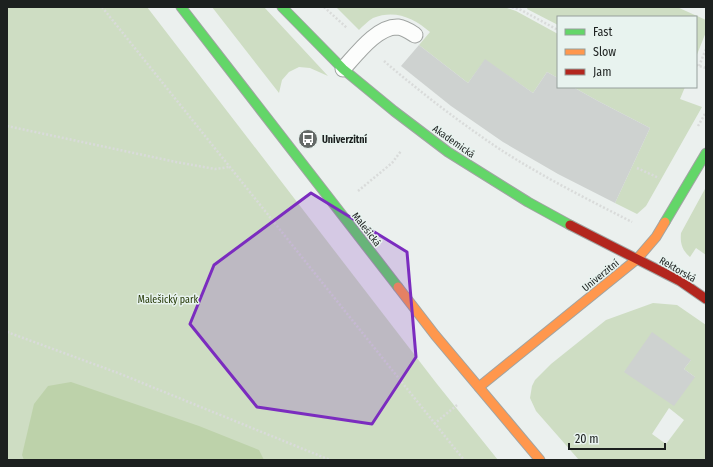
<svg xmlns="http://www.w3.org/2000/svg" width="713" height="467" viewBox="0 0 713 467" font-family="'Fira Sans Condensed',sans-serif">
	<style>
		.green { fill: #ceddc3; fill-rule: evenodd }
		.forest { fill: #bdd2aa }
		.building { fill: #ced2d0 }
		.lines { fill: none; stroke-linecap: round; stroke-linejoin: round }
		.lane-casing { stroke: #a0a4a2; stroke-width: 17 }
		.fast-casing { stroke: #a0a4a2; stroke-width: 11 }
		.slow-casing { stroke: #a0a4a2; stroke-width: 11 }
		.jam-casing { stroke: #a0a4a2; stroke-width: 11 }
		.path { stroke: #d9dbda; stroke-width: 2.5; stroke-dasharray: 2 2; stroke-linecap: butt }
		.lane { stroke: #fcfdfc; stroke-width: 15 }
		.fast { stroke: #63d668; stroke-width: 9 }
		.slow { stroke: #ff974d; stroke-width: 9 }
		.jam { stroke: #b3261e; stroke-width: 9 }
		.marked { fill: #7b2cbf; fill-opacity: 0.2; stroke: #7b2cbf; stroke-width: 3; stroke-linejoin: round }
		.labels { text-anchor: middle; stroke-width: 3; stroke-linejoin: round; paint-order: stroke }
		.poi-label { font-size: 10px; font-weight: bold; fill: #1c201f; stroke: #e8f3ef; text-anchor: start }
		.street-label { font-size: 10px; fill: #1c201f; stroke: #e8f3ef }
		.park-label { font-size: 10px; fill: #233703; stroke: #e8f3ef }
	</style>
	<rect width="100%" height="100%" fill="#ebf0ee"/>
	<g class="green">
		<path d="M7,7H147L437,384L498,460H7Z"/>
		<path d="M212,7H264L328,76L310,68L299,67L289,72L282,80L279,93Z"/>
		<path d="M336,7H504L516,11L558,34V78L547,72L533,93L485,60L468,83L419,45L430,32C414,18 395,9 373,18C368,21 363,26 359,30Z"/>
		<path d="M528,7H677L706,20V32L696,57V17H558V25L527,9Z"/>
		<path d="M573,87H685L680,99L702,107L646,206L637,214L615,203L650,128L598,101Z"/>
		<path d="M706,187V255L696,248L690,257C682,250 680,243 681,233Z"/>
		<path d="M653,303L677,305L706,325V460H579L536,411L530,398L532,386L535,380L551,364L606,320ZM691,360L684,369L695,377L624,371ZM669,408L684,420L666,444L652,434Z"/>
	</g>
	<path class="forest" d="M71,382L199,426L259,450L264,460H24L22,455L34,404L48,386Z"/>
	<g class="building">
		<path d="M419,45L468,83L485,59L533,93L547,72L558,78V87H573L598,101L650,128L615,203L558,174L503,142L451,106L401,66Z"/>
		<path d="M652,332L691,360L684,369L695,377L674,406L624,372Z"/>
	</g>
	<g class="lines">
		<g class="lane-casing">
			<path id="lane" d="M343,69C356,55 377,26 398,27C405,28 409,31 415,35"/>
		</g>
		<g class="fast-casing">
			<g id="fast">
				<path d="M181,7L398,287"/>
				<path d="M282,7L343,69L394,111L448,152L528,202L570,225"/>
				<path d="M665,222L706,153"/>
			</g>
		</g>
		<g class="slow-casing">
			<g id="slow">
				<path d="M398,287L435,335L540,460"/>
				<path d="M479,387L637,259L656,237L665,222"/>
			</g>
		</g>
		<g class="jam-casing">
			<path id="jam" d="M570,225L680,281L706,299"/>
		</g>
		<g class="path">
			<path d="M102,7L464,460"/>
			<path d="M324,7L347,28"/>
			<path d="M512,7L521,10L558,30"/>
			<path d="M384,61C420,92 458,121 498,148C541,176 587,199 632,222"/>
			<path d="M696,65L706,68"/>
			<path d="M699,66L706,49"/>
			<path d="M7,126L176,162L215,169L229,167"/>
			<path d="M698,126L706,112"/>
			<path d="M637,168L659,178"/>
			<path d="M358,191L392,163L401,151"/>
			<path d="M7,332L118,373L330,460"/>
			<path d="M434,424L457,405"/>
		</g>
		<use href="#lane" class="lane"/>
		<use href="#fast" class="fast"/>
		<use href="#slow" class="slow"/>
		<use href="#jam" class="jam"/>
	</g>
	<path class="marked" d="M311,193L407,252L416,357L372,424L257,407L190,324L214,265Z"/>
	<defs>
		<g id="bus-disc" transform="scale(1)"><circle r="9.5" fill="#646967" stroke="#e8f3ef"/><path d="M-5-6H5V4H4V6H2V4H-2V6H-4V4H-5ZM-3.5-4V0h7V-4ZM-3.5 1.2v1.5H-2V1.2ZM2 1.2v1.5H3.5V1.2Z" fill="#fff"/></g>
	</defs>
	<g fill-rule="evenodd">
		<use href="#bus-disc" x="308" y="139"/>
	</g>
	<g class="labels">
		<g class="poi-label">
			<text x="322" y="143">Univerzitní</text>
		</g>
		<g class="street-label">
			<text transform="translate(454 141) rotate(35)" y="4">Akademická</text>
			<text transform="translate(367 229) rotate(52)" y="4">Malešická</text>
			<text transform="translate(678 269) rotate(30)" y="4">Rektorská</text>
			<text transform="translate(600 275) rotate(-39)" y="4">Univerzitní</text>
		</g>
		<g class="park-label">
			<text x="168" y="303">Malešický park</text>
		</g>
	</g>
	<rect width="713" height="467" fill="none" stroke="#1c201f" stroke-width="16"/>
	<rect x="557" y="16" width="140" height="72" fill="#e8f3ef" stroke="#969f9c"/>
	<rect x="565" y="29" width="20" height="6" fill="#63d668" stroke="#969f9c"/>
	<text x="593" y="36" font-size="12" fill="#1c201f">Fast</text>
	<rect x="565" y="49" width="20" height="6" fill="#ff974d" stroke="#969f9c"/>
	<text x="593" y="56" font-size="12" fill="#1c201f">Slow</text>
	<rect x="565" y="69" width="20" height="6" fill="#b3261e" stroke="#969f9c"/>
	<text x="593" y="76" font-size="12" fill="#1c201f">Jam</text>
	<path d="M569 443v6h96v-6" fill="none" stroke="#1c201f" stroke-width="2"/>
	<text x="575" y="443" font-size="12" fill="#1c201f" stroke="#e8f3ef" stroke-width="3" paint-order="stroke">20 m</text>
</svg>
